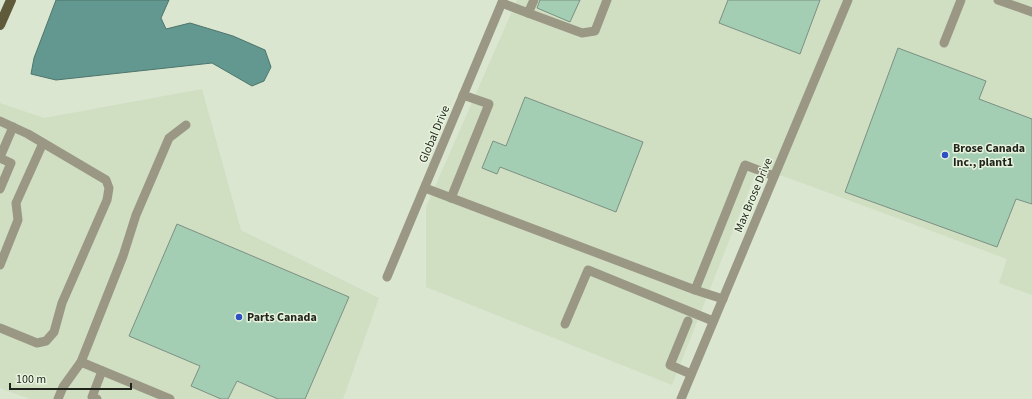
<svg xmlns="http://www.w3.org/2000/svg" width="1032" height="399" viewBox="0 0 1032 399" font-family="'Source Sans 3',sans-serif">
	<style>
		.built { fill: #d0dec2 }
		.water { fill: #62988f; stroke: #4e756c }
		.building { fill: #a4ceb3; stroke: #7c9083 }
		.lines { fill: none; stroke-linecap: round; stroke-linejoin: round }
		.minor { stroke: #9a9885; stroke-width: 9 }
		.major { stroke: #5f5b3a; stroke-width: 10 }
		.poi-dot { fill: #2e52c2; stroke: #e8f3de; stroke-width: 1.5 }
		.labels { text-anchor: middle; stroke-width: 3; stroke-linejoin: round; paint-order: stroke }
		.street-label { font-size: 12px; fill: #1f231b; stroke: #e8f3de }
		.poi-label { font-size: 12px; font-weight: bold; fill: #1f231b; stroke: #e8f3de; text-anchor: start }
	</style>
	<rect width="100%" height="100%" fill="#dbe6d1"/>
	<g class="built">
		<path d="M517,0H1032V295L999,283L1007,259L786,177L757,170L672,385L426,287V207Z"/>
		<path d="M202,89L241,230L379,298L343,399H29L0,388V103L44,118Z"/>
	</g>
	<path class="water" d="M56,0H169L161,18L166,29L190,23L233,36L265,50L271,67L264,81L252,86L212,63L56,80L31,74L34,58Z"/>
	<g class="building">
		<path d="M540,0H580L570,22L537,8Z"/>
		<path d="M728,0H820L800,54L719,23Z"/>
		<path d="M898,48L986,81L979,99L1032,119V204L1016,199L997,247L845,192Z"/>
		<path d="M525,97L643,142L616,212L500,167L497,174L482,168L493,141L506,146Z"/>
		<path d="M177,224L349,297L305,399H278L237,381L228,399H221L191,386L200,366L129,336Z"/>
	</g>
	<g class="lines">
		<g class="minor">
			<path d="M998,0L1032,12"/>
			<path d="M502,3L528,13L534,0"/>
			<path d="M528,13L582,33L595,31L607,0"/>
			<path d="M944,43L961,0"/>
			<path d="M0,121L28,134L106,180L109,188L107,200L62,303L54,332L46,341L37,343L0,328"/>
			<path d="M0,157L13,127"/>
			<path d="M0,158L11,163L0,189"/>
			<path d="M425,188L695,290L745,165L774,176"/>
			<path d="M451,198L489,104L463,95"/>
			<path d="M0,265L18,220L16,203L43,143"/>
			<path d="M387,277L503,0"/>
			<path d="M695,290L723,299"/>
			<path d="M688,321L670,365L691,374"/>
			<path d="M565,324L588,270L713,321"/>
			<path d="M81,362L170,399"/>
			<path d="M58,399L63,387L81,362L123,256L136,215L169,138L186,125"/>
			<path d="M97,399L92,397L102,371"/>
			<path d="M681,399L848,0"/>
		</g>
		<path class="major" d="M0,25L11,0"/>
	</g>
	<g class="poi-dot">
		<circle cx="945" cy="155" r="4"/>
		<circle cx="239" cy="317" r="4"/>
	</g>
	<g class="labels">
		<g class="street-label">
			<text transform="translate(434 134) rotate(-67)" y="4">Global Drive</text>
			<text transform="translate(753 195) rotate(-67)" y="4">Max Brose Drive</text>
		</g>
		<g class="poi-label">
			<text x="953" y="152">Brose Canada<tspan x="953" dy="14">Inc., plant1</tspan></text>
			<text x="247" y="321">Parts Canada</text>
		</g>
	</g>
	<path d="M10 383v6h121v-6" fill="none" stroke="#1f231b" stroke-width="2"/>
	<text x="16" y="383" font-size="12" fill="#1f231b" stroke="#e8f3de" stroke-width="3" paint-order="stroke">100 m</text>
</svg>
